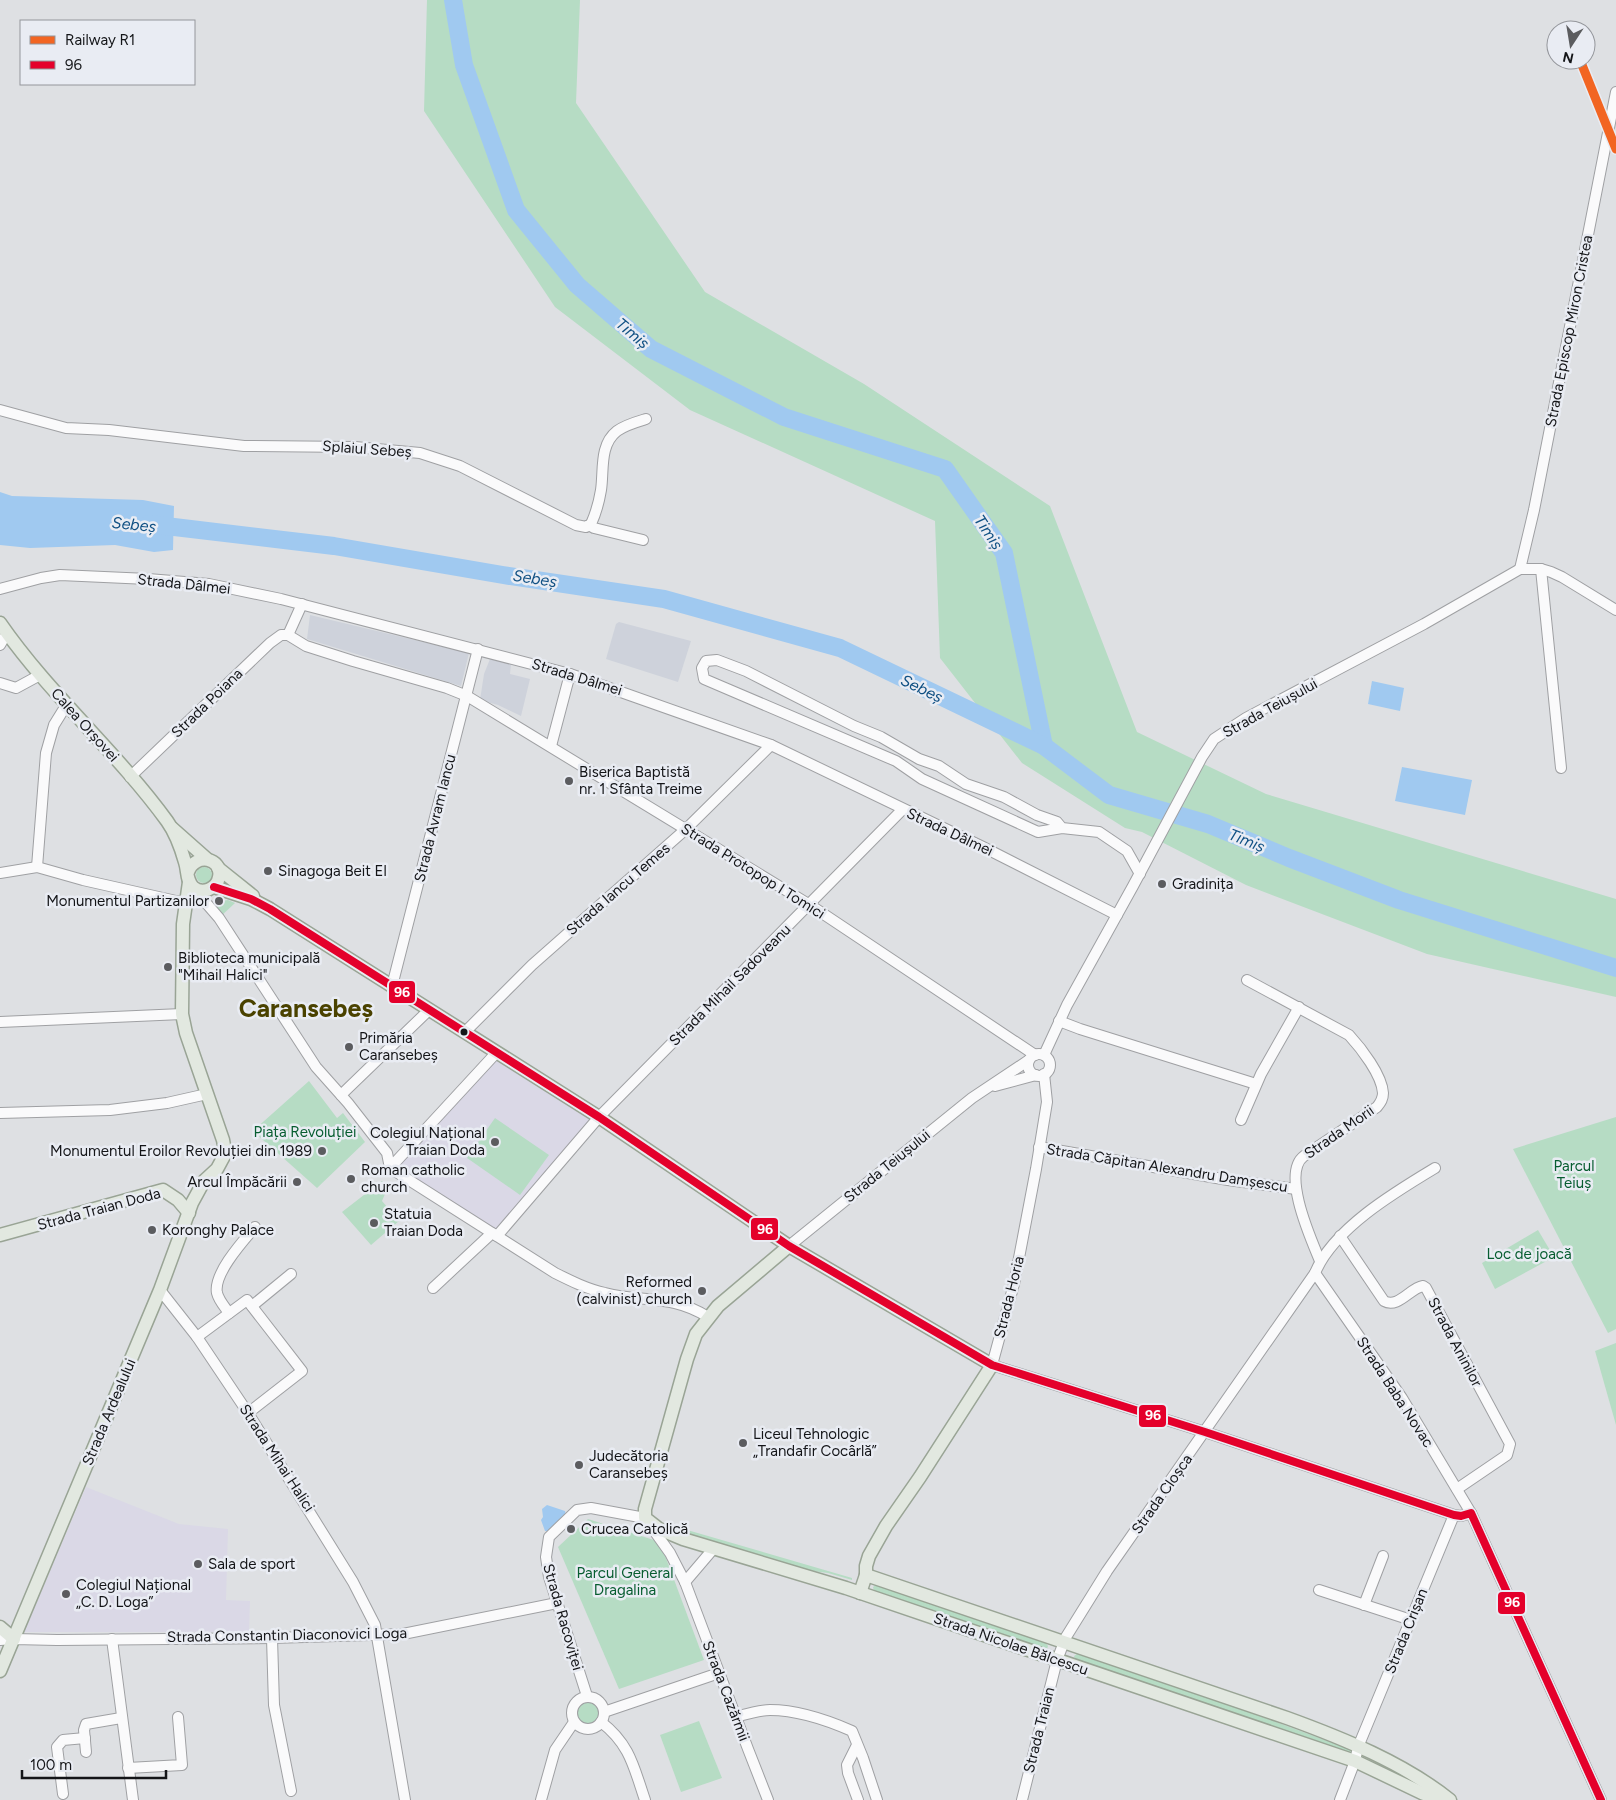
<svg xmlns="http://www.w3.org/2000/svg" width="1616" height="1800" viewBox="0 0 1616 1800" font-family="Figtree,sans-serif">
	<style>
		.built { fill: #ced2db }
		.education { fill: #dad8e6 }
		.green { fill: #b6dcc4 }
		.water { fill: #a0c9f0 }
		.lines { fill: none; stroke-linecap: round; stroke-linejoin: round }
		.river { stroke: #a0c9f0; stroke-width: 18 }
		.minor-casing { stroke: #9fa0a3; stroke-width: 12 }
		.major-casing { stroke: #99a495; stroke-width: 15 }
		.minor { stroke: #fafafb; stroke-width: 10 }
		.major { stroke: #e2e8e0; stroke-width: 12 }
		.bus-1-casing { stroke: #e9ecf3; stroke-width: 11 }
		.bus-1 { stroke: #e4002b; stroke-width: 8 }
		.rail-1-casing { stroke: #e9ecf3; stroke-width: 12 }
		.rail-1 { stroke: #f26522; stroke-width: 9 }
		.poi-dot { fill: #5b5c5f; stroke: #e9ecf3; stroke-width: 2 }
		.bus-dot { fill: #141518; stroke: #e9ecf3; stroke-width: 2 }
		.labels { text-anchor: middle; stroke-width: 5; stroke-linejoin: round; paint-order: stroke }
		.street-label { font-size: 15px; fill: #141518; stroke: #e9ecf3 }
		.poi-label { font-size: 15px; fill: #141518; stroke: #e9ecf3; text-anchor: start }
		.park-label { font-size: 15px; fill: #075d30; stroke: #e9ecf3 }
		.water-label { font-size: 16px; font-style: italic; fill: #115184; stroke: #e9ecf3 }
		.town-label { font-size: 25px; font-weight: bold; fill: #4a4200; stroke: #e9ecf3 }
		.line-badge { stroke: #e9ecf3; stroke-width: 2 }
		.badge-label { font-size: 14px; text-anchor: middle; font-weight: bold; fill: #fff }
	</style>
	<rect width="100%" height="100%" fill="#dee0e3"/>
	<g class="built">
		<path d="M310,615L469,653L461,686L307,639Z"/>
		<path d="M619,622L691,641L678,682L606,659L616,624Z"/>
		<path d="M490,659L511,664L510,674L530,679L521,716L498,705L480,700L484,674Z"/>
	</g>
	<g class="education">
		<path d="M497,1052L599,1117L497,1236L390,1168Z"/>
		<path d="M86,1487L179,1524L228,1529L226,1600L250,1601L249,1632H24Z"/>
	</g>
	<g class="green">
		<path d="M427,0H580L576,103L705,292L864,384L1050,506L1137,732L1266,794L1616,899V997L1427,954L1246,885L1142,832L1125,828L1022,763L940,658L935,521L690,410L555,307L424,111Z"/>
		<circle cx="204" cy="875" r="8"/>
		<path d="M228,900L235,903L219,918L209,906L216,902Z"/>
		<path d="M309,1081L337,1118L343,1113L365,1142L317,1188L253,1131Z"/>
		<path d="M1616,1117V1329L1608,1333L1513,1149Z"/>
		<path d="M495,1118L549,1155L520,1195L467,1158Z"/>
		<path d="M382,1181L388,1187L382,1201L399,1221L371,1245L342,1212Z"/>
		<path d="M1538,1230L1554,1257L1495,1289L1482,1263Z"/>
		<path d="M1616,1343V1425L1595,1351Z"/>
		<path d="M588,1519L660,1542L704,1660L619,1689L558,1547Z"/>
		<path d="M670,1525L852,1578V1580L828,1573L812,1571L670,1528Z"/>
		<path d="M876,1585L1046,1643L1048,1646L1047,1649L1044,1650L874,1591L873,1587Z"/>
		<path d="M1077,1654L1227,1704L1349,1749L1351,1752L1348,1753L1075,1659L1074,1656Z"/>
		<circle cx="588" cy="1713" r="12"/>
		<path d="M699,1721L722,1778L681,1792L660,1735Z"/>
	</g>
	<g class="water">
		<path d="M0,492L12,496L143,500L174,506L173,550L154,552L115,545L30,548L0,545Z"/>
		<path d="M1372,681L1404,688L1400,711L1368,704Z"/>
		<path d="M1402,767L1472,780L1465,815L1395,801Z"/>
		<path d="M547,1505L565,1511L566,1517L549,1531H545L541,1520L543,1517L542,1509Z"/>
	</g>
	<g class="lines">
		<g class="river">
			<path d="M453,0L464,65L516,210L577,285L651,349L784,417L945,469L1004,553L1044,746"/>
			<path d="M149,524L334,546L503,575L664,599L840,648L1044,746L1109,795L1208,824L1289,858L1399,900L1616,968"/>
		</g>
		<g class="minor-casing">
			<g id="minor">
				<path d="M0,410L66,428L109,430L244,446L355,447L420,453L460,466L576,525L586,527L591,524C596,513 599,502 601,490C604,471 599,445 617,431C625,425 636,422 646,419"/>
				<path d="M589,525L594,528L643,540"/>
				<path d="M1520,569L1534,510L1616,92"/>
				<path d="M1541,569L1561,768"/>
				<path d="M0,589L41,578L60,575L148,579L209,584L281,599L570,674L771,745L983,847L1117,915"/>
				<path d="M288,635L306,646L353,661L447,688L467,696L810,905L1035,1055"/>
				<path d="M288,635L302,604"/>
				<path d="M0,645L7,633"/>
				<path d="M0,683L16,688L40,675"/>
				<path d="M551,746L570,674"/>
				<path d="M130,777L270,643L281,635H288"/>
				<path d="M1062,828L1057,822L1037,815L1004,797L966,784L939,766L919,759L881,737L854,726L746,671L717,660L706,661L702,668L704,679L896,761L922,779L1038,832L1062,828L1099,832L1127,851L1140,874"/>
				<path d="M37,867L46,753L54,725L67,704"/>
				<path d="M0,873L37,867L83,880L185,903"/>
				<path d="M200,896L219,918L316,1067L348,1103L387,1153L390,1168L555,1273C571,1281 587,1289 605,1293C644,1303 671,1294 708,1317"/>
				<path d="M1247,980L1349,1035C1361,1048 1382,1075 1383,1093C1383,1099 1381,1102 1377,1107L1304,1156C1281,1173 1311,1239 1320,1261"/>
				<path d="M392,986L478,649"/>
				<path d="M1059,1021L1080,1029L1256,1084"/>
				<path d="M0,1022L182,1014"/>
				<path d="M465,1032L532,965L686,829L771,745"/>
				<circle cx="1039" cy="1065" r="11"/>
				<path d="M1044,1055L1067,1005L1133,886L1202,757L1214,739L1246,718L1424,624L1520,569H1541L1551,572L1562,577L1616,610"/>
				<path d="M1044,1074L1047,1102L1036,1169L1014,1284L992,1365L1205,1432L1454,1515L1461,1516L1471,1513L1601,1800"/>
				<path d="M995,1086L1036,1075"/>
				<path d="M341,1095L429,1010"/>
				<path d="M0,1113L110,1110L167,1103L207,1094"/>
				<path d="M1241,1120L1261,1074L1299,1007"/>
				<path d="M1039,1147L1228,1180L1296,1189"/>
				<path d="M390,1168L497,1052"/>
				<path d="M497,1236L599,1117L902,810"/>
				<path d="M1340,1236L1384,1301C1398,1309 1410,1288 1423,1286L1426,1288L1510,1444L1507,1455L1457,1489"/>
				<path d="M789,1246L972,1098L1029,1060"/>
				<path d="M1315,1273L1402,1398L1471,1513"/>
				<path d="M433,1288L492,1233"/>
				<path d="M160,1290L197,1337L248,1413L353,1582L375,1625L405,1800"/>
				<path d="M252,1306L291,1274"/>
				<path d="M229,1313C225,1307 219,1301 217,1293C213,1274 243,1241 255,1227"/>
				<path d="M197,1337L247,1300L302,1371L248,1413"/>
				<path d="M685,1582L714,1548"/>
				<path d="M1319,1590L1411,1620"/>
				<path d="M1364,1605L1383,1556"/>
				<path d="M272,1638L274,1705L291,1791"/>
				<path d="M112,1639L133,1800"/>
				<path d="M0,1640L14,1639L57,1640L272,1638L403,1634L557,1603"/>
				<path d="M587,1696L549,1577L546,1557L549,1537L577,1510L591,1508L645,1518L670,1553L685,1582L748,1749L768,1800"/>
				<circle cx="588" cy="1713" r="16"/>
				<path d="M604,1712L719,1673"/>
				<path d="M735,1717C746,1714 759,1710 770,1710C797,1710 827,1720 852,1731L863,1758L877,1800"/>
				<path d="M601,1722C630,1744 634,1768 645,1800"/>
				<path d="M857,1745L847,1765L848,1773L858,1800"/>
				<path d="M86,1752L84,1730L86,1724L121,1718"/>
				<path d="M128,1768L182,1765L178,1717"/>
				<path d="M63,1794L57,1747L63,1740L85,1738"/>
				<path d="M541,1800L555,1750L574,1722"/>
				<path d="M1022,1800L1057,1660L1066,1637L1107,1571L1315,1273C1333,1229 1395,1192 1435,1168"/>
				<path d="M1340,1800L1355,1761L1358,1747L1454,1515"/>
			</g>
		</g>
		<g class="major-casing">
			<g id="major">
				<path d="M0,623C49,694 116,751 167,821C175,832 181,848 185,862C188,871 186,880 193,887C202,895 217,889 219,877C223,858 195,852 188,872"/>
				<path d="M172,828L207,859"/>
				<path d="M218,868L253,896"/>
				<path d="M214,887L251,899L270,909L599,1117L789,1246L992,1365L920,1477L886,1526L869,1556L866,1566V1575L860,1593"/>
				<path d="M0,1235L163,1190L178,1200L189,1213"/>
				<path d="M789,1246L718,1306L696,1334L687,1359L645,1509V1518L659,1529L683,1539L846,1588L1355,1761L1424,1794L1440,1800"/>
				<path d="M866,1575L1287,1718C1342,1738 1404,1763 1450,1800"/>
				<path d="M0,1627L14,1639"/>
				<path d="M0,1671L160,1290L192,1203L204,1181L217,1169L224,1156L225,1151L223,1140L186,1033L182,1014L183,924L189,882"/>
			</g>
		</g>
		<use href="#minor" class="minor"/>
		<use href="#major" class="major"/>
		<g class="bus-1-casing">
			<path id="bus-1" d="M214,887L251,899L270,909L599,1117L789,1246L992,1365L1205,1432L1454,1515L1461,1516L1471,1513L1601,1800"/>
		</g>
		<use href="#bus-1" class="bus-1"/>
		<g class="rail-1-casing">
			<path id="rail-1" d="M1580,60L1616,149"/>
		</g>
		<use href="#rail-1" class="rail-1"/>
	</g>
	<g class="poi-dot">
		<circle cx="569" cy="781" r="5"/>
		<circle cx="268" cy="871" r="5"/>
		<circle cx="1162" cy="884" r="5"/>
		<circle cx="219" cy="901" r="5"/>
		<circle cx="168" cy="967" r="5"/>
		<circle cx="349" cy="1047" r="5"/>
		<circle cx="495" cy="1142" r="5"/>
		<circle cx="322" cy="1151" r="5"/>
		<circle cx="351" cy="1179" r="5"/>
		<circle cx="297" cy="1182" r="5"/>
		<circle cx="374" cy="1223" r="5"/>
		<circle cx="152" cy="1230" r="5"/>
		<circle cx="702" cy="1291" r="5"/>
		<circle cx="743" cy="1443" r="5"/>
		<circle cx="579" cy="1465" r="5"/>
		<circle cx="571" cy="1529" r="5"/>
		<circle cx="198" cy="1564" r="5"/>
		<circle cx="66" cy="1594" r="5"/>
	</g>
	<circle class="bus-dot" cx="464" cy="1032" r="4.5"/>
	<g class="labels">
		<g class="street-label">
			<text transform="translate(1569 331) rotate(-79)" y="5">Strada Episcop Miron Cristea</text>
			<text transform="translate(367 449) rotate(4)" y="5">Splaiul Sebeș</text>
			<text transform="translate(184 584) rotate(6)" y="5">Strada Dâlmei</text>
			<text transform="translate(577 677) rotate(17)" y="5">Strada Dâlmei</text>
			<text transform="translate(207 703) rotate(-44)" y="5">Strada Poiana</text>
			<text transform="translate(1270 708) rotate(-29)" y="5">Strada Teiușului</text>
			<text transform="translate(85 725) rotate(48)" y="5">Calea Orșovei</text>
			<text transform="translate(435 818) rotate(-76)" y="5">Strada Avram Iancu</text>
			<text transform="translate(950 832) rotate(25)" y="5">Strada Dâlmei</text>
			<text transform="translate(753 871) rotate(32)" y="5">Strada Protopop I Tomici</text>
			<text transform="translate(618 889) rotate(-41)" y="5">Strada Iancu Temes</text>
			<text transform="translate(730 985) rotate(-45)" y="5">Strada Mihail Sadoveanu</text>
			<text transform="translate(1339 1132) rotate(-35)" y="5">Strada Morii</text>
			<text transform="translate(887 1166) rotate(-39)" y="5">Strada Teiușului</text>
			<text transform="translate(1167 1168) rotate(9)" y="5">Strada Căpitan Alexandru Damșescu</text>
			<text transform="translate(99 1209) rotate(-15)" y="5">Strada Traian Doda</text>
			<text transform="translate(1009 1297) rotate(-76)" y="5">Strada Horia</text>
			<text transform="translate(1455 1342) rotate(62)" y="5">Strada Aninilor</text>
			<text transform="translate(1395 1392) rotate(57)" y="5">Strada Baba Novac</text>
			<text transform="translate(109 1412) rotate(-67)" y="5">Strada Ardealului</text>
			<text transform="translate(277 1458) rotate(57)" y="5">Strada Mihai Halici</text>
			<text transform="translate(1162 1494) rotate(-55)" y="5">Strada Cloșca</text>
			<text transform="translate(563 1617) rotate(74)" y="5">Strada Racoviței</text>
			<text transform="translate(1406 1631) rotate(-68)" y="5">Strada Crișan</text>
			<text transform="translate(287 1635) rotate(-1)" y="5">Strada Constantin Diaconovici Loga</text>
			<text transform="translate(1011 1644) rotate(19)" y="5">Strada Nicolae Bălcescu</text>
			<text transform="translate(726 1691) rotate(69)" y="5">Strada Cazărmii</text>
			<text transform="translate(1039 1730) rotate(-76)" y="5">Strada Traian</text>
		</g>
		<g class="poi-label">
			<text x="579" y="777">Biserica Baptistă<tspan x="579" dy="17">nr. 1 Sfânta Treime</tspan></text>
			<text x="278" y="876">Sinagoga Beit El</text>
			<text x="1172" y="889">Gradinița</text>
			<text x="209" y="906" text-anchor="end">Monumentul Partizanilor</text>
			<text x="178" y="963">Biblioteca municipală<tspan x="178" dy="17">"Mihail Halici"</tspan></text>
			<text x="359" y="1043">Primăria<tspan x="359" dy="17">Caransebeș</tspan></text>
			<text x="485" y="1138" text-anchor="end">Colegiul Național<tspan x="485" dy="17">Traian Doda</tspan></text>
			<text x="312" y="1156" text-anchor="end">Monumentul Eroilor Revoluției din 1989</text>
			<text x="361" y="1175">Roman catholic<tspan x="361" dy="17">church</tspan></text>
			<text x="287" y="1187" text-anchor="end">Arcul Împăcării</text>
			<text x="384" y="1219">Statuia<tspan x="384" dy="17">Traian Doda</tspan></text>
			<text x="162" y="1235">Koronghy Palace</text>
			<text x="692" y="1287" text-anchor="end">Reformed<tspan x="692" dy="17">(calvinist) church</tspan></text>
			<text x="753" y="1439">Liceul Tehnologic<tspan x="753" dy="17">„Trandafir Cocârlă”</tspan></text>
			<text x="589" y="1461">Judecătoria<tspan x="589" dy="17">Caransebeș</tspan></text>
			<text x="581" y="1534">Crucea Catolică</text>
			<text x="208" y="1569">Sala de sport</text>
			<text x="76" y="1590">Colegiul Național<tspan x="76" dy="17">„C. D. Loga”</tspan></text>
		</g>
		<g class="park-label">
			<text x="305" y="1137">Piața Revoluției</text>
			<text x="1574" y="1171">Parcul<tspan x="1574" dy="17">Teiuș</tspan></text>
			<text x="1529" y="1259">Loc de joacă</text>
			<text x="625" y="1578">Parcul General<tspan x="625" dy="17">Dragalina</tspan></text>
		</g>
		<g class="water-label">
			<text transform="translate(633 333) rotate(40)" y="6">Timiș</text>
			<text transform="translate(134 524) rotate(6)" y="6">Sebeș</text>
			<text transform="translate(989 532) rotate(56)" y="6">Timiș</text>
			<text transform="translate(535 578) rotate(9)" y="6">Sebeș</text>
			<text transform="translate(922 688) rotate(26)" y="6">Sebeș</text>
			<text transform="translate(1247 840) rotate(22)" y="6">Timiș</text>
		</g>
		<g class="town-label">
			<text x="306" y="1017">Caransebeș</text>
		</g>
	</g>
	<g class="line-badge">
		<rect x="388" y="980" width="28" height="24" rx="5" fill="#e4002b"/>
		<rect x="750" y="1217" width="29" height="24" rx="5" fill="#e4002b"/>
		<rect x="1138" y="1404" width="29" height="24" rx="5" fill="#e4002b"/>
		<rect x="1497" y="1591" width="29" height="24" rx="5" fill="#e4002b"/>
	</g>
	<g class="badge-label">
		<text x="402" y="997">96</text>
		<text x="765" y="1234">96</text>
		<text x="1153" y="1420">96</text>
		<text x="1512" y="1607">96</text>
	</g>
	<rect x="20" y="20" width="175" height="65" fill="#e9ecf3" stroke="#94969b"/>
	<rect x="30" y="36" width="25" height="8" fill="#f26522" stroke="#94969b"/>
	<text x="65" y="45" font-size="15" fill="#141518">Railway R1</text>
	<rect x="30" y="61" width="25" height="8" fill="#e4002b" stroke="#94969b"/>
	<text x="65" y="70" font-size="15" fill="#141518">96</text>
	<g transform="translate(1571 45) rotate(192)"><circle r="24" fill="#e9ecf3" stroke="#94969b"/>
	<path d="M0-4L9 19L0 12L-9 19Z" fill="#5b5c5f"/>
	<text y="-8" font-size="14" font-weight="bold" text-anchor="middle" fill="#141518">N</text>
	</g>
	<path d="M22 1770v8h144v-8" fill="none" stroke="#141518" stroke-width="2.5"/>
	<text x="30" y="1770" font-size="15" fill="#141518" stroke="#e9ecf3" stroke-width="4" paint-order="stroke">100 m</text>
</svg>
